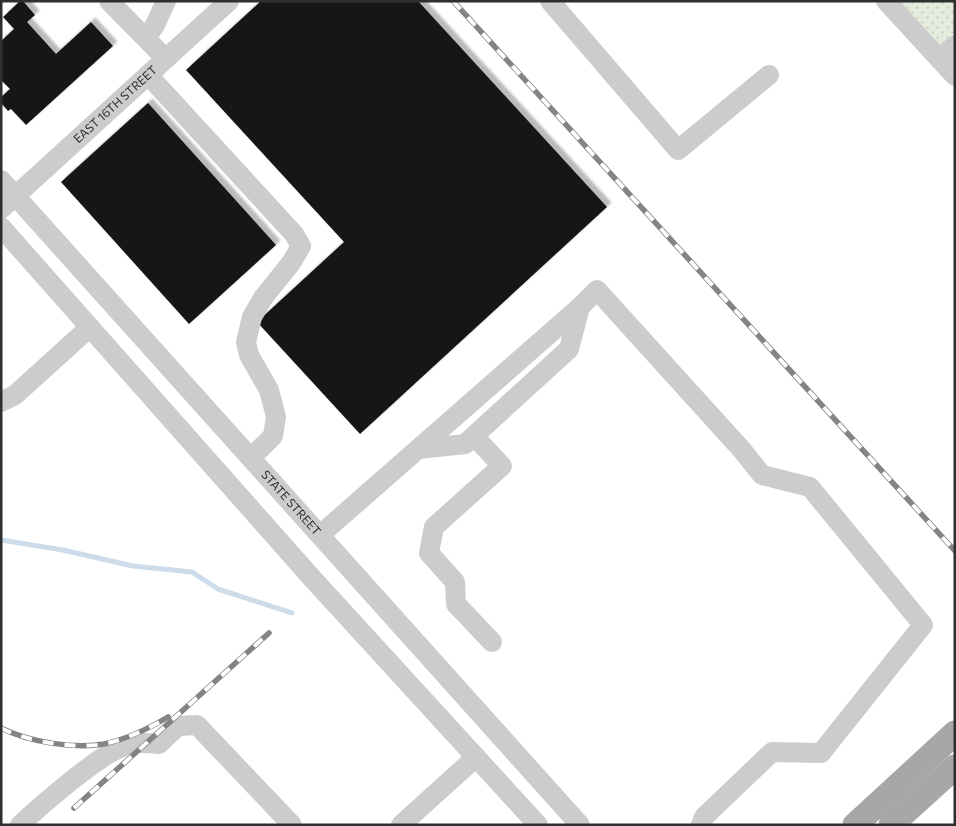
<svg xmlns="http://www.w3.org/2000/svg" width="956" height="826" viewBox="0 0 956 826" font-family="Commissioner,sans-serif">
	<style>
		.grass { fill: url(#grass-dots) }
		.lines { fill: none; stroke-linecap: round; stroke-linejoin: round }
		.stream { stroke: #ccdcea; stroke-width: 5 }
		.building { fill: #161616; filter: url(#shadow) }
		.minor { stroke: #ccc; stroke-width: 20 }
		.major { stroke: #a7a7a7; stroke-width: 25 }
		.rail-casing { stroke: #848484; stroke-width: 5.5 }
		.rail { stroke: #fff; stroke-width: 4; stroke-dasharray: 11; stroke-linecap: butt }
		.labels { text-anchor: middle; stroke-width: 5; stroke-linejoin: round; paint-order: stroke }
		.street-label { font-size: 12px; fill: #2f2f2f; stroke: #fff }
	</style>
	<defs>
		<pattern id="grass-dots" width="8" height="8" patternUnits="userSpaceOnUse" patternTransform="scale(1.25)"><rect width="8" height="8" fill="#e4ecde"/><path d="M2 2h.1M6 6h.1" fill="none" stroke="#c4cbbf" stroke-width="1.8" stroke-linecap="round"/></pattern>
		<filter id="shadow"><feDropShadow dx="4.5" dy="-4.5" stdDeviation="1" flood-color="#0004"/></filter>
	</defs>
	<rect width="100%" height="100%" fill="#fff"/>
	<path class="grass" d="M898,1H955V32L939,45Z"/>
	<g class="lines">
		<path class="stream" d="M1,540L63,550L133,566L192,572L218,589L292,613"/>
	</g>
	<g class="building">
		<path d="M20,1H23L35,15L27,22L56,54L91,22L113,46L26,125L11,109L8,111L1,103V97L10,89L1,80V41L14,29L3,17Z"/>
		<path d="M261,1H418L607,207L360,434L257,322L344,242L186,70Z"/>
		<path d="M148,103L276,245L189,324L61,182Z"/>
	</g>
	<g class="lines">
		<g class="minor">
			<path d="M109,1L166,59"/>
			<path d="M550,1L678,150L769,75"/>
			<path d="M886,1L955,76"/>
			<path d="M146,38L155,25L166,1"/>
			<path d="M939,59L955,45"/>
			<path d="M148,75L294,234L301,246L291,263L263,298L252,317L246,342L249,355L269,390L276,417L273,436L251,458"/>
			<path id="s1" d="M1,180L580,825"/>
			<path id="s2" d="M1,209L229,1"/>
			<path d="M1,227L311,577L538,825"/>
			<path d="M1,402L15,395L90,327"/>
			<path d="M474,436L502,466L434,527L429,553L455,582L456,604L492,642"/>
			<path d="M419,449L465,444L569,349L580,307"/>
			<path d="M320,535L580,307L597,290L742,450L762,475L810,487L923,625L821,753L772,752L704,817L701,825"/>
			<path d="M20,825C38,808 57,792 76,777C93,764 111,749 132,744C141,742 150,743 159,744L178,726L197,725L292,825"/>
			<path d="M401,825L476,757"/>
		</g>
		<g class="major">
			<path d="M855,825L955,733"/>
			<path d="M891,825L955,767"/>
		</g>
		<g class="rail-casing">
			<g id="rail">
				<path d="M453,1L955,551"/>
				<path d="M1,728C28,742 74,749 104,744C127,739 148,729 168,717"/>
				<path d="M74,808L269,633"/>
			</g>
		</g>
		<use href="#rail" class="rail"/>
	</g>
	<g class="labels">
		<g class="street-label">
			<text dy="4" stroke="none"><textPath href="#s2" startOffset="155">EAST 16TH STREET</textPath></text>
			<text dy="4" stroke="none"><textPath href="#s1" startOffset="434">STATE STREET</textPath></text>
		</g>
	</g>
	<rect width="956" height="826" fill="none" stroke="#2f2f2f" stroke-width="5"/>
</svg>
